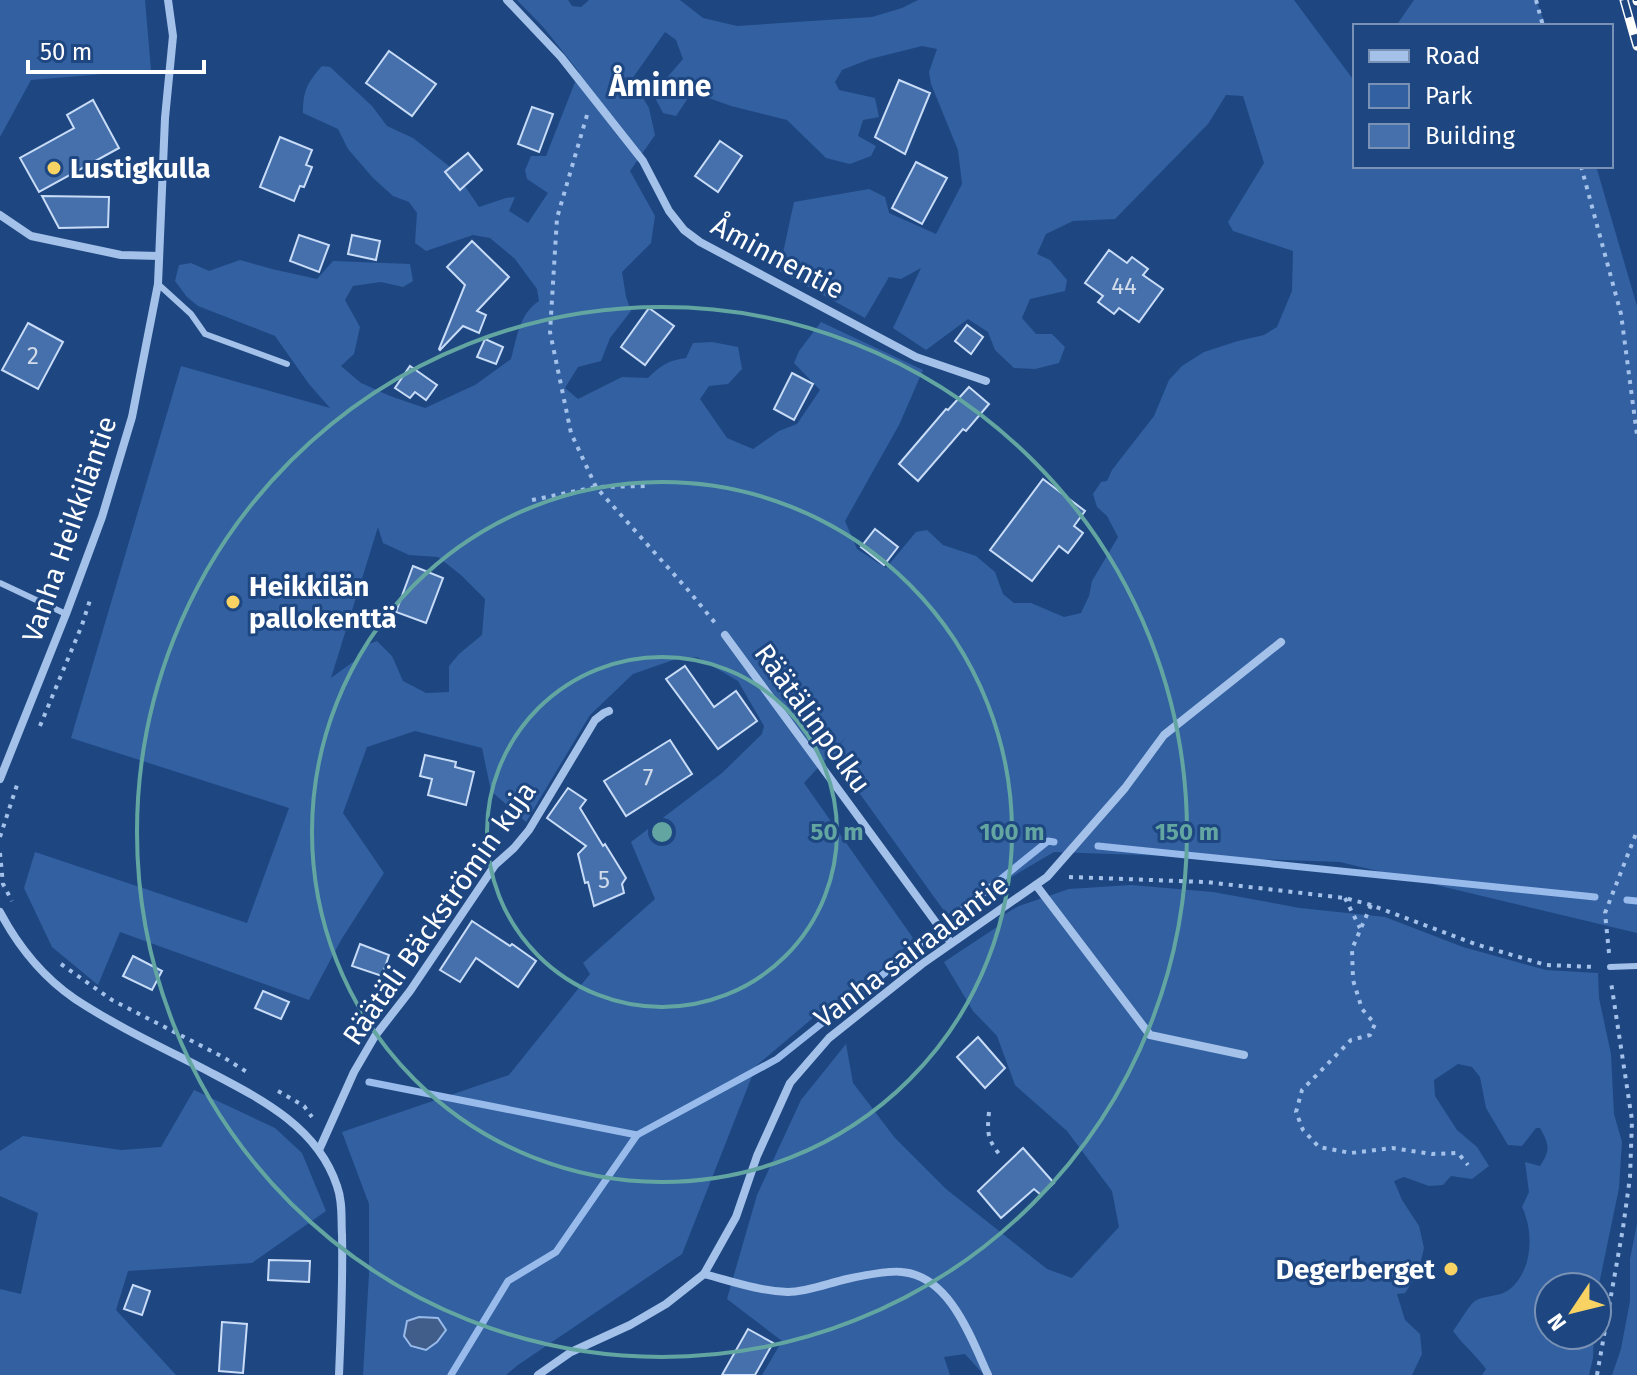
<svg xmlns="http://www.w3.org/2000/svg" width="1637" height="1375" viewBox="0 0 1637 1375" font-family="'Fira Sans',sans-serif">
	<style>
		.green { fill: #3260a1; fill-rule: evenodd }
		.water { fill: #405e89; stroke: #98bbeb; stroke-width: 2 }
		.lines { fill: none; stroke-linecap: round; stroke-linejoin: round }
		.stream { stroke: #98bbeb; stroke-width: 7 }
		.building { fill: #4670ab; stroke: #c8dcf7; stroke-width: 2 }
		.path { stroke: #a4c1e9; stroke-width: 4; stroke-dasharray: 4 6; stroke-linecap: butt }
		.service { stroke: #a4c1e9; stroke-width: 6 }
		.minor { stroke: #a4c1e9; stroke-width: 8 }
		.rail-casing { stroke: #fff; stroke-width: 9 }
		.rail { stroke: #1e4782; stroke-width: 6; stroke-dasharray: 18; stroke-linecap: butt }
		.ring { fill: none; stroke: #63a6a1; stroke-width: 4 }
		.poi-dot { fill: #f8d263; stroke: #1e4782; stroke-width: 3 }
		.labels { text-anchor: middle; stroke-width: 6; stroke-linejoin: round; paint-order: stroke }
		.number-label { font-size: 24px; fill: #d1dbea }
		.poi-label { font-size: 28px; font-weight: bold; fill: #fff; stroke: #1e4782; text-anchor: start }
		.street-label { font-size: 28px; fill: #fff; stroke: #1e4782 }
		.neighbourhood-label { font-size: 30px; font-weight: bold; fill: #fff; stroke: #1e4782 }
		.centre { fill: #63a6a1; stroke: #1e4782; stroke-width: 4 }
		.ring-label { font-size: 24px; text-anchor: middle; font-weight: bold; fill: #63a6a1; stroke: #1e4782; stroke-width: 6; stroke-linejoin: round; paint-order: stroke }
	</style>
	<rect width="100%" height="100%" fill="#1e4782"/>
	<g class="green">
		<path d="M0,0H145L151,70L31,80L0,137Z"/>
		<path d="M517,0H568L572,6L581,7L589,0H680L703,18L737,26L872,17L902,8L918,0H1294L1355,82V166H1596L1637,306V933L1340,862L1054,852L947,915L832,755L846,737L804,783L913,938L889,964L814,1017L756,1066L682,1254L518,1365L506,1375H363L369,1274V1204L342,1132L509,1075L590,974L583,963L655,899L631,842L722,773L762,734L764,726L738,681L697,657L673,660L633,674L590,715L526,822L491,791L482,748L415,731L367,747L343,813L384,873L341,940L309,1000L120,932L98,985L52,947L24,888L35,852L247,923L289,808L71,738L181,366L330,408L309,384L275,336L198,306L187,297L175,281L179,265L191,263L209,271L240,260L272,269L317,279L333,261L410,264L413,281L403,287L381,282L353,286L345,300L360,327L354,354L341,366L361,383L390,396L425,408L475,385L511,359C517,338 519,314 539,301L537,289L515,259L490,238L473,235L426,251L415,243L417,213L409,202L393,196L373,178L348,149L338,129L303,113C303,91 307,83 322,66L330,67L372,106L387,126L413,138L454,170L479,207L506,198L515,197L509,211L528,223L548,193L527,179L525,170L531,156H546L579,72L544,28ZM665,32L676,40L683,59L653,94L663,113L676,116L692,92L731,106L787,120L826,158L850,164L871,156L876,146L858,136L863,120L879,117L875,98L839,90L835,82L842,70L870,59L922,46L937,49L929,72L931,84L958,150L962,184L936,234L889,213L885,197L869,189L794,202L779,271L865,318L889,277L901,279L921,268L893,328L926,350L968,319L988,332L995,350L1014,368L1035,369L1059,363L1065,347L1052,334H1036L1022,318L1030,299L1065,291L1067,280L1050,260L1037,254L1046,234L1073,221L1115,219L1208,124L1226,95L1243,96L1264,163L1228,222L1233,231L1293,251L1292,291L1277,327L1264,335L1238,341L1204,352L1182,366L1169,380L1154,416L1112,470L1107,481L1101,482L1093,494L1097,507L1107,516L1118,537L1092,581L1089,596L1081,613L1064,617L1031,603H1014L1003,594L995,572L976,556L943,545L927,530L916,532L886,568L857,549L845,521L899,425L923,370L821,322L799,351L794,363L820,390L797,424L779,431L753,449L727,438L700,399L709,386L728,384L742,369L738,347L712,342L693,343L686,358C669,360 660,366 648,378L622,377L578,399L565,388L578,367L601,361L610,338L631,311L626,297L622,272L651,243L655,216L630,171L655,135L649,108L632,79ZM378,527L383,543L409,555L438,557L461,575L485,599L482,635L459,654L449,666V692L426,693L403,681L392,656L377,641L369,644L357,659L331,678Z"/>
		<path d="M1414,0H1536L1546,26H1396Z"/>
		<path d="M1131,885L1213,892L1300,908L1385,917L1463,947L1506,959L1546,970L1598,973L1599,998L1611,1054L1614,1114L1622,1142L1619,1188L1597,1294V1287H1549V1335H1594L1593,1358L1589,1375H1482L1486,1369C1476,1355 1463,1345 1453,1331C1458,1325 1469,1305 1475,1301C1484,1295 1501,1297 1510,1289C1533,1270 1534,1231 1522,1207L1529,1192L1525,1162L1540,1166C1551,1150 1549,1144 1540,1128H1536L1522,1146L1508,1145L1486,1108L1480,1077L1472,1067L1458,1064L1434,1080L1435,1096L1457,1130L1477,1147L1489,1166L1472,1179L1451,1176L1443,1185L1429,1186L1404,1177L1394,1181L1402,1200L1419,1226L1424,1248L1418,1273L1405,1293L1397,1294L1405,1320L1420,1334L1422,1354L1412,1375H984L965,1354L944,1357L950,1375H762L782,1341L727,1299L757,1195L801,1100L846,1044L853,1083L895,1138L946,1189L1047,1269L1072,1278L1119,1227L1112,1191L1067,1131L1015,1085L997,1036L973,1011L944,962L1000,925L998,918L1019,906L1069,889Z"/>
		<path d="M194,1090L275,1128L302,1153L326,1211L252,1263L128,1271L116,1310L176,1375H0V1289L21,1294L38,1213L0,1196V1151L23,1136L121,1150L161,1147Z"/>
		<path d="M1637,1224V1375H1612L1621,1349L1630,1301V1259Z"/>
	</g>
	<path class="water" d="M419,1317L438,1318L446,1330L437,1342L426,1350L411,1346L404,1336L407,1321Z"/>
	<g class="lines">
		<g class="stream">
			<path d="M1098,846L1595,897"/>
			<path d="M1627,900L1637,901"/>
			<path d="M955,916L1048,841L1054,842"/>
			<path d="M369,1082L637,1135L777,1059L925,941"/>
			<path d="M451,1375L508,1281L556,1252L637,1135"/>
		</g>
	</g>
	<g class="building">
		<path d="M389,51L436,84L412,116L366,83Z"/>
		<path d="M899,80L930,93L905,154L875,137Z"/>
		<path d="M93,100L119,148L39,192L20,158L74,128L67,115Z"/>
		<path d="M532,107L553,114L539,152L518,144Z"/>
		<path d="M280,137L312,150L306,165L312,167L304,187L300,186L294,201L260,187Z"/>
		<path d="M720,141L742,156L718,192L695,176Z"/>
		<path d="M468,153L482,170L460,190L445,172Z"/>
		<path d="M916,162L947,178L922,224L892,208Z"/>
		<path d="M42,196L109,197L108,227L59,228Z"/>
		<path d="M299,235L329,245L319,272L290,261Z"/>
		<path d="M352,235L380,241L376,260L348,254Z"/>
		<path d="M472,241L509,277L477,311L486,315L479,333L463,326L440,350L439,349L465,285L447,267Z"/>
		<path d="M1109,250L1127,263L1132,257L1148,269L1143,275L1163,289L1139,322L1119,308L1114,314L1098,302L1103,296L1085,283Z"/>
		<path d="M649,308L674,326L645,365L621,347Z"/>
		<path d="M28,323L63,342L38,389L2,370Z"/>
		<path d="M967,325L983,337L971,354L955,341Z"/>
		<path d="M485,339L503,347L496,364L477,357Z"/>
		<path d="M410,366L437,385L426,400L415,392L410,398L395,388Z"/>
		<path d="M792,373L813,384L794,420L774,409Z"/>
		<path d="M969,387L989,404L966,431L963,429L918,481L899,464L946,409L948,410Z"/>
		<path d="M1043,479L1085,511L1074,526L1083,533L1068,553L1059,546L1032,581L990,550Z"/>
		<path d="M875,529L898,547L884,565L861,547Z"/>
		<path d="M413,566L443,578L426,623L396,612Z"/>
		<path d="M685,666L714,707L736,691L757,721L718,749L666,679Z"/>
		<path d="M670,740L692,774L626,816L604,781Z"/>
		<path d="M425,755L456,762L455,767L474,772L466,805L428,795L432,779L420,776Z"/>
		<path d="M568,788L586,800L580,808L603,846L605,844L626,878L622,884L624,893L594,906L588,882L585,883L578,854L586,846L547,818Z"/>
		<path d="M472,921L510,946L512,944L536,961L518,987L476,958L460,982L440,970Z"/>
		<path d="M360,944L389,955L382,976L352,966Z"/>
		<path d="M133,956L162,971L152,990L123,976Z"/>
		<path d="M263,991L289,1002L281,1019L255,1008Z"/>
		<path d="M978,1037L1005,1068L985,1088L957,1057Z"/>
		<path d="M1023,1148L1054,1183L1041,1195L1034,1189L1001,1218L978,1191Z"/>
		<path d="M269,1260L310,1261L309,1282L268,1280Z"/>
		<path d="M133,1285L150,1291L142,1315L124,1309Z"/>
		<path d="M222,1322L247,1324L243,1373L219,1371Z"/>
		<path d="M748,1329L773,1343L755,1375H722Z"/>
	</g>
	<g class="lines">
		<g class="path">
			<path d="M1536,0L1543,26"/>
			<path d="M587,115L557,218L550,332L571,433L596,487L688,590L716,624"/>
			<path d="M1581,166L1621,314L1637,435"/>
			<path d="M532,500L596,487L648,486"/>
			<path d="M40,726L82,625L90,600"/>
			<path d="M0,837L18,782"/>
			<path d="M0,853L3,884L12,901"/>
			<path d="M1069,877L1206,882L1345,898L1371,905L1475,944L1546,965L1596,967"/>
			<path d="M1345,898L1360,928"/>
			<path d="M1371,905L1352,949L1353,980L1362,1009L1375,1024L1370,1035L1351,1040L1302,1090L1296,1112L1303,1130L1319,1147L1351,1153L1392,1148L1432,1154L1458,1153L1468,1165"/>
			<path d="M1609,953L1605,913L1637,831"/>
			<path d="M61,964L112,1000L223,1057L250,1074"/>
			<path d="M278,1091L304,1106L312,1117"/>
			<path d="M989,1112C987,1132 987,1139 1000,1155"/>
			<path d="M1597,1375L1623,1228L1630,1177L1632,1120L1611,982"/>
		</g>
		<g class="service">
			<path d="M158,284L191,314L205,334L287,364"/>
			<path d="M0,583L66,614"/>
			<path d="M1610,967L1637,966"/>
		</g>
		<g class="minor">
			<path d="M507,0L561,57L643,161L669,211L684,230L700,242L916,357L986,381"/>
			<path d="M0,215L31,236L121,255L159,256"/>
			<path d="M725,635L951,943"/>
			<path d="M0,779L66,614L102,517L132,417L158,284L165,118L173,36L168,0"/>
			<path d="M1036,885L1150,1035L1244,1055"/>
			<path d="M0,912C18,946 43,977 75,999C116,1026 161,1047 204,1069C257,1097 317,1125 337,1186C343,1202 341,1219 342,1235C343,1282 341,1328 339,1375"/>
			<path d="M319,1150L354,1072L375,1036L410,991L495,865L514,848L529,830L595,720L604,713L609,711"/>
			<path d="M704,1274C731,1281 759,1291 788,1292C807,1292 829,1283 847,1279C861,1276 889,1270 902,1272C950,1276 971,1338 988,1375"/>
			<path d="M538,1375L571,1352L630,1325L666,1304L704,1274L736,1217L757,1156L790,1083L829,1038L922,964L1047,877L1125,788L1164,735L1281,642"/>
		</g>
		<g class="rail-casing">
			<g id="rail">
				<path d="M1624,0L1637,46"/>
				<path d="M1637,0V1"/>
			</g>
		</g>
		<use href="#rail" class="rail"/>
	</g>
	<g class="ring">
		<circle cx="662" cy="832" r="175"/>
		<circle cx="662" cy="832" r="350"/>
		<circle cx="662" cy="832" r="525"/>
	</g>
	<g class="poi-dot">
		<circle cx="54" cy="168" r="8"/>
		<circle cx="233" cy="602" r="8"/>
		<circle cx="1451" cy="1269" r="8"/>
	</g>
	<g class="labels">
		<g class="number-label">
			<text x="1124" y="294">44</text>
			<text x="33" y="364">2</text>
			<text x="648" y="786">7</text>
			<text x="604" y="888">5</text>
		</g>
		<g class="poi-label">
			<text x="70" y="178">Lustigkulla</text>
			<text x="249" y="596">Heikkilän<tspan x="249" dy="32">pallokenttä</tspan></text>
			<text x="1435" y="1279" text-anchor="end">Degerberget</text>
		</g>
		<g class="street-label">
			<text transform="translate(778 257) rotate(28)" y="10">Åminnentie</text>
			<text transform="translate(69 529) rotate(-71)" y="10">Vanha Heikkiläntie</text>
			<text transform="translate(813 718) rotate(54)" y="10">Räätälinpolku</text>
			<text transform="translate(439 913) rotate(-55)" y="10">Räätäli Bäckströmin kuja</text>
			<text transform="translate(911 951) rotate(-37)" y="10">Vanha sairaalantie</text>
		</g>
		<g class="neighbourhood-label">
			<text x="660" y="96">Åminne</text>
		</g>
	</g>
	<circle cx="662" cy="832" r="12" class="centre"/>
	<g class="ring-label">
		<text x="837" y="840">50 m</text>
		<text x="1012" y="840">100 m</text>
		<text x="1187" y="840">150 m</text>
	</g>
	<rect x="1353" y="24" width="260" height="144" fill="#1e4782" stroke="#7891b4" stroke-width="2"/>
	<rect x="1369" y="50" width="40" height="12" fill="#a4c1e9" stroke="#7891b4" stroke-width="2"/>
	<text x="1425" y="64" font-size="24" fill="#ffffff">Road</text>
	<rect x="1369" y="84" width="40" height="24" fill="#3260a1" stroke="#7891b4" stroke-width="2"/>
	<text x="1425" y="104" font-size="24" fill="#ffffff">Park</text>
	<rect x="1369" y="124" width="40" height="24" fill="#4670ab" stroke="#7891b4" stroke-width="2"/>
	<text x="1425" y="144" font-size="24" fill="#ffffff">Building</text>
	<g transform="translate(1573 1311) rotate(235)"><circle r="38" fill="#1e4782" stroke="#7891b4" stroke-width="2"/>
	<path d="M0-6L14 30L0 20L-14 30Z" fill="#f8d263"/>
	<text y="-12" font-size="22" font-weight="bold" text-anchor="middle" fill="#ffffff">N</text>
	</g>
	<path d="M28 60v12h176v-12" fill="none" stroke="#ffffff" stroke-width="4"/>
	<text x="40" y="60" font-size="24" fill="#ffffff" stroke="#1e4782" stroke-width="6" paint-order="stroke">50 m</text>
</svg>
